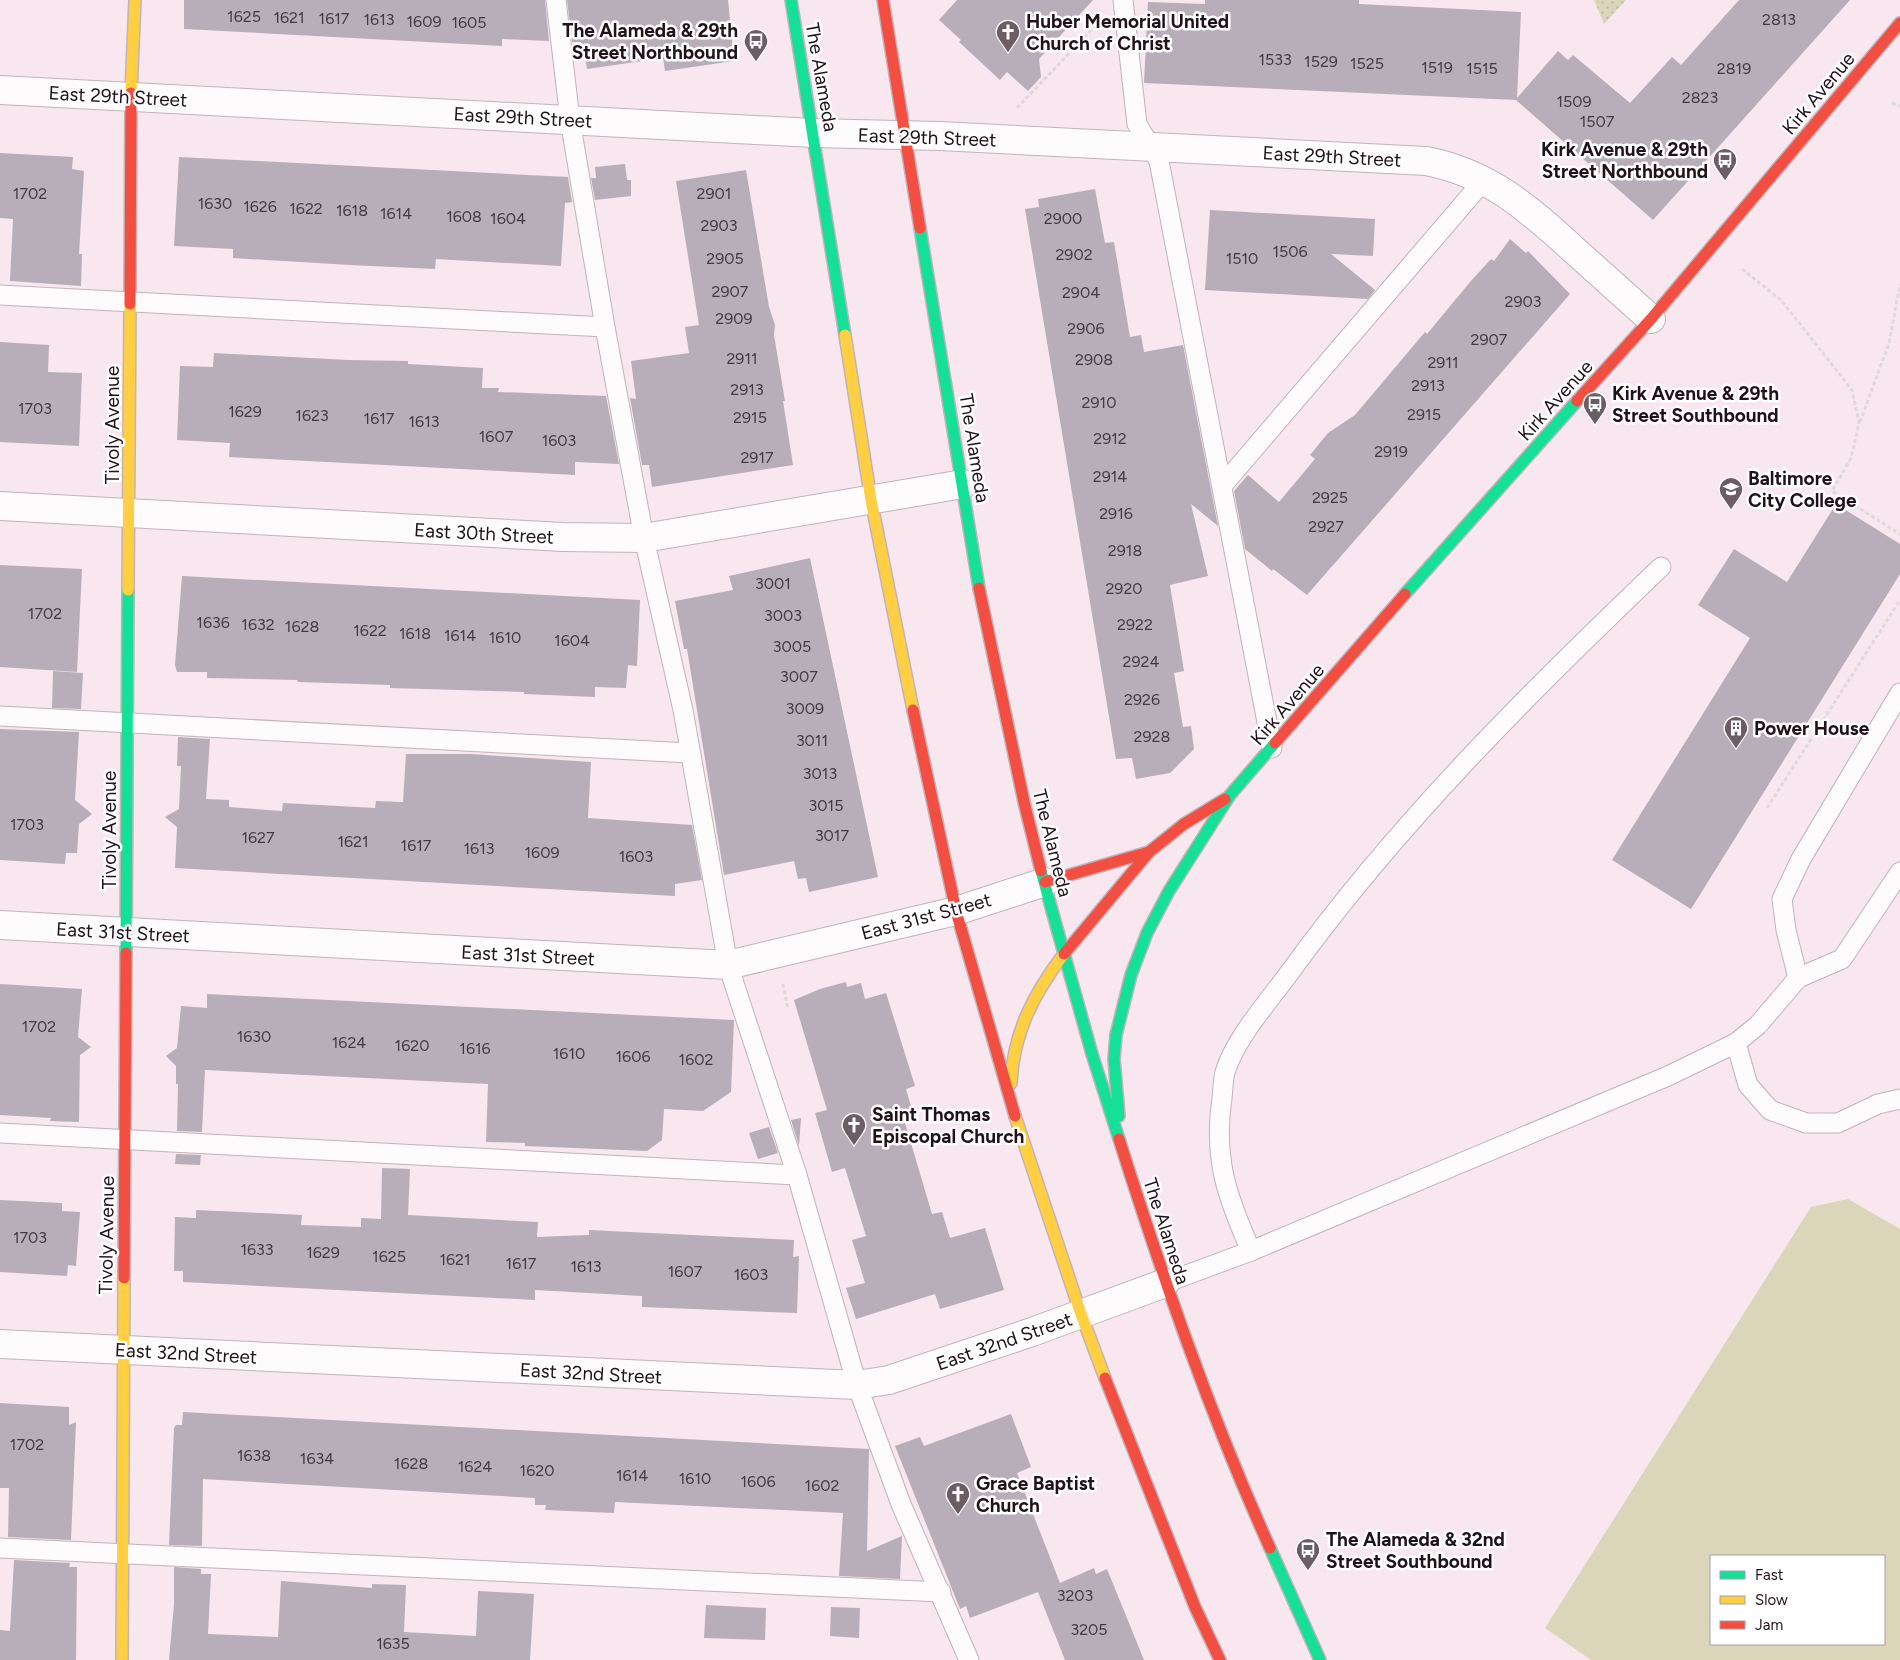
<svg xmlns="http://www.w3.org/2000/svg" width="1900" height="1660" viewBox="0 0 1900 1660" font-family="Figtree,sans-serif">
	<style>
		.park { fill: url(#park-dots) }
		.pitch { fill: #dbd5ba; fill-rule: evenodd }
		.building { fill: #b7aeb9 }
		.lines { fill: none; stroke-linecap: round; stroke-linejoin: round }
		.lane-casing { stroke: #c2b3b9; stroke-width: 21 }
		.street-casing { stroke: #c2b3b9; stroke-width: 30 }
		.fast-casing { stroke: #c2b3b9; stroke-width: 14 }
		.slow-casing { stroke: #c2b3b9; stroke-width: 14 }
		.jam-casing { stroke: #c2b3b9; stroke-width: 14 }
		.path { stroke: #ded9db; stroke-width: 3; stroke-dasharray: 4 2.5; stroke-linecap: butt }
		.lane { stroke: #fefbfc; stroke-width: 19 }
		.street { stroke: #fefbfc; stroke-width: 28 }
		.fast { stroke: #16e098; stroke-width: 11 }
		.slow { stroke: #ffcf43; stroke-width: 11 }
		.jam { stroke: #f24e42; stroke-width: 11 }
		.labels { text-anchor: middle; stroke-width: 5; stroke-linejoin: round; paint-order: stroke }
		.number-label { font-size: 16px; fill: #463841 }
		.poi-label { font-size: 19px; font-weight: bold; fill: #211119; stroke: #fff; text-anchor: start }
		.street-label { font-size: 19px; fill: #211119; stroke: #fff }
	</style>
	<defs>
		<pattern id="park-dots" width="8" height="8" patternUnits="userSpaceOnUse" patternTransform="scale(1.25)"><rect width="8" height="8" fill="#dbd5ba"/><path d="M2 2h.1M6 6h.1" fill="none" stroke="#bcb69f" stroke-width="1.8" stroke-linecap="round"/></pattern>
	</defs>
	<rect width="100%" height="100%" fill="#f8e7ee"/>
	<path class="park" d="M1594,0H1626L1604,24Z"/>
	<path class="pitch" d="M1848,1199L1900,1229V1660H1591L1545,1628L1811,1207ZM1711,1556H1884V1644H1711Z"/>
	<g class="building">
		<path d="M184,0H545L549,41L502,39V46L184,29Z"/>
		<path d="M567,0H728L734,61L665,71L663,58L587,69L584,47H581V42H572Z"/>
		<path d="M957,0H1093L1039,59L1041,77L1028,91L1007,72L1000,80L959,42L961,40L939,20Z"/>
		<path d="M1205,0H1359V4L1521,12L1517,98L1558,51L1568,60L1573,55L1630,103L1672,57L1681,65L1739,0H1850L1653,220L1516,100L1144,83L1148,2L1205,4Z"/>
		<path d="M0,153L73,157L72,169L84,171L79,254H82L81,286L10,281L13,219L0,218Z"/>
		<path d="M179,157L568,177L572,202L565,203L561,266L436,259L435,269L350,265L233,258V249L174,246Z"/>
		<path d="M625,164L627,180H631V196L595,200L591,178H596L595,167Z"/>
		<path d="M746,170L769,307L775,325L774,335L785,401H783L793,465L652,487L649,465H642L630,398L636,399L631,361L689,353L685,327L699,325L676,181Z"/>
		<path d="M1095,189L1105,243L1114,242L1130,337L1141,335L1144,352L1183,345L1218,526L1191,504L1208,576L1170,585L1184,671L1174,673L1183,727L1191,726L1194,749L1170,773L1136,779L1132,758L1116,759L1025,209L1039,207L1038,199Z"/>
		<path d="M1210,210L1375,219L1373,256L1331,254L1375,290L1368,299L1205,290Z"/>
		<path d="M1510,239L1526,253L1528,251L1570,294L1307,595L1273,569L1272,571L1245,549L1234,491L1248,475L1279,502L1315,459L1310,455L1328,433L1355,415L1425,332L1427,334L1470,282L1491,259L1494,261Z"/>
		<path d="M0,342L49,345L48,372L82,373L79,446L0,442Z"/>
		<path d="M214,353L348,360L408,361V364L483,368L482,388H499L498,392L606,396L619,464L575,462V475L229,457L230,443L177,440L180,366L213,367Z"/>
		<path d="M1836,504L1900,544V574L1691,909L1612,860L1750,638L1698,605L1734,549L1787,582Z"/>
		<path d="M810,558L878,877L809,892L806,878L798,879L794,861L724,875L687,649H684L675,601L733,590L729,576Z"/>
		<path d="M0,565L82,569L77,672L0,667Z"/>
		<path d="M182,576L640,600L637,666L628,665L626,688L595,687V697L524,694V692L390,688V685L298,682L297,680L207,678V672H177L175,665Z"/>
		<path d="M53,671L83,673L81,709L52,708Z"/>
		<path d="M0,729L79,732L75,800L92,814L79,824L77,853H66L65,864L0,860Z"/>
		<path d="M178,737L210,739L206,799L229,800V807L282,811L283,803L375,808L376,801L403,802L406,754H470L591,762L588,818L692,825L702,880L675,884V896L175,868L177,827L165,817L179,809L181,766H177Z"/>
		<path d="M846,982L847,987L861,983L865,999L886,993L915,1086L906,1089L915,1120L905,1123L932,1214L942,1212L950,1238L985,1228L1004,1290L940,1309L935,1294L856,1319L846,1288L865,1283L852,1240L866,1236L845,1168L832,1172L815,1113L827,1110L794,1000L820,989Z"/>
		<path d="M0,984L82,989L78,1037L91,1047L80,1055L79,1122L50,1121L51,1118L0,1115Z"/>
		<path d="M207,994L734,1020L731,1092L703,1111L664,1109L662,1140L647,1151L525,1146V1143L486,1142L488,1084L205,1070L202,1132L177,1131L178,1084H176V1066L166,1056L177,1048L181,1006L207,1008Z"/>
		<path d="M801,1118L799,1146L791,1120Z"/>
		<path d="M769,1127L778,1153L758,1159L749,1133Z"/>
		<path d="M176,1154L201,1155L200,1165L175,1164Z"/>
		<path d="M382,1168L410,1169L408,1215L538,1222L537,1237L589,1235V1230L794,1240L793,1257L799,1256L797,1313L642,1307V1296L535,1290V1300L183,1282V1271H174L175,1217L196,1218V1210L262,1213L302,1215L301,1225L361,1227V1218L381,1219Z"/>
		<path d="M0,1200L62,1203V1211L80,1212L76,1266L68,1265L67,1276L0,1272Z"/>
		<path d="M0,1403L69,1407V1425L76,1422L71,1540L8,1537L9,1488H0Z"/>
		<path d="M183,1412L869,1449L867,1551L902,1536L900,1579L839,1576L843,1513L615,1502L614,1513L545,1510L546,1505H535V1498L203,1479L202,1546L169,1545L174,1428L176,1425H182Z"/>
		<path d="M1011,1414L1031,1467L1017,1473L1060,1583L1094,1568L1096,1574L1107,1569L1144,1660H1065L1038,1592L970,1618L966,1606L960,1609L895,1446L920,1437L924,1446Z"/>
		<path d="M14,1560L70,1563L69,1567H77L76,1660H0V1630L10,1631Z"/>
		<path d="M174,1567L201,1569V1574H211L208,1634L278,1637L281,1581L372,1588V1584L406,1585L404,1632L476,1636L478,1591L534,1594L530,1660H169L174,1604Z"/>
		<path d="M706,1605L766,1608L765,1640L704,1638Z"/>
		<path d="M831,1607L860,1608L859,1638L830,1636Z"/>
	</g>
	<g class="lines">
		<g class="lane-casing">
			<g id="lane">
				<path d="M556,0L570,120L605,327L644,538L683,710L728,965L797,1175L857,1385L901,1504L969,1660"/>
				<path d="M1123,0L1137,124L1159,161L1272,748"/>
				<path d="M0,295L605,327"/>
				<path d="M1222,486L1484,180"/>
				<path d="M0,716L689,753"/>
				<path d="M1798,978L1786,930L1782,899L1801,859L1900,693"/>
				<path d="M1736,1043L1748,1085L1770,1110L1806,1123H1838L1878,1104L1900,1099"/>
				<path d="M0,1133L797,1175"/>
				<path d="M1251,1251C1227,1197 1213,1158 1222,1098C1223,1090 1223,1080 1225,1072C1236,1037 1269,1001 1290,972C1398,823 1528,694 1661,567"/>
				<path d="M1165,1283L1251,1251L1668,1076L1736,1043L1758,1025L1798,978L1842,959L1900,872"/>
				<path d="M0,1548L941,1592"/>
			</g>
		</g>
		<g class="street-casing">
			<g id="street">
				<path d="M0,90L813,133L940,136L1426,161C1489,173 1528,208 1574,250C1600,273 1625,296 1651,319"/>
				<path d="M0,506L563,537L644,538L963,484"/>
				<path d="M0,925L728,965L956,911L1045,882"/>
				<path d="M0,1344L857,1385L889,1380L1032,1332L1165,1283"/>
			</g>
		</g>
		<g class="fast-casing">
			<g id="fast">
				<path d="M791,0L845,335"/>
				<path d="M920,228L979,588"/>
				<path d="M1405,594L1577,401"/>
				<path d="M1041,871L1092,1054L1119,1139"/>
				<path d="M126,953L128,590"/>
				<path d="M1119,1116L1114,1059L1116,1035L1131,975L1147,933L1169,891L1230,795L1275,743"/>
				<path d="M1270,1548L1320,1660"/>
			</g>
		</g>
		<g class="slow-casing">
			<g id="slow">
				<path d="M131,93L135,0"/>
				<path d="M845,335L871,500L913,710"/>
				<path d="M128,590L130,304"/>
				<path d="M1011,1083C1013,1033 1034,993 1064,954"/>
				<path d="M1015,1116L1081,1314L1105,1378"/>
				<path d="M122,1660L124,1278"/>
			</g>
		</g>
		<g class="jam-casing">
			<g id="jam">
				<path d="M883,0L920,228"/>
				<path d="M130,304L131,93"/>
				<path d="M1577,401L1651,319L1900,23"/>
				<path d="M979,588L1024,802L1041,871"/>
				<path d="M913,710L956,911L1015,1116"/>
				<path d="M1275,743L1405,594"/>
				<path d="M1045,882L1149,852"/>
				<path d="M1064,954L1149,852L1184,824L1225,799"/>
				<path d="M1119,1139C1163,1278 1210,1415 1270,1548"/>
				<path d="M124,1278L126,953"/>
				<path d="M1105,1378L1195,1607L1220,1660"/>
			</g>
		</g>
		<g class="path">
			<path d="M1892,103L1900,106"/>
			<path d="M1017,108L1097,24"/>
			<path d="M1742,269L1781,300L1852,390L1859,423L1851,458L1832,491L1900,534"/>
			<path d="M1860,422L1889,343L1900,284"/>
			<path d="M1767,808L1900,600"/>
			<path d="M783,984L788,1009"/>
		</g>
		<use href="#lane" class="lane"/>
		<use href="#street" class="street"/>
		<use href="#fast" class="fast"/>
		<use href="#slow" class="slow"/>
		<use href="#jam" class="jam"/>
	</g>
	<defs>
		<g id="church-pin" transform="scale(1.25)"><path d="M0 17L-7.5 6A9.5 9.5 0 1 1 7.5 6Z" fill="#6c5c64" stroke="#fff"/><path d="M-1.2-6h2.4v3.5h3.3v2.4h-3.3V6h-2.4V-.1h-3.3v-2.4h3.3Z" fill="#fff"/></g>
		<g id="bus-pin" transform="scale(1.25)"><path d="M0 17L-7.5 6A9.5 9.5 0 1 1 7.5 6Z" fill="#6c5c64" stroke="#fff"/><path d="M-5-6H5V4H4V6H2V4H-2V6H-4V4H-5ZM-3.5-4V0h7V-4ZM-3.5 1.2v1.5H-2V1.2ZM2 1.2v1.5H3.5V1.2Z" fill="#fff"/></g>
		<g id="school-pin" transform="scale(1.25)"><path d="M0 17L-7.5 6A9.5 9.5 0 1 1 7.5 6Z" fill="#6c5c64" stroke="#fff"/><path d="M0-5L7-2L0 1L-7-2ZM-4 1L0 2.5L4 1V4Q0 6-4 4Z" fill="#fff"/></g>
		<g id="building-pin" transform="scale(1.25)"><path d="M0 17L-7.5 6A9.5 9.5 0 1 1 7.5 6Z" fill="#6c5c64" stroke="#fff"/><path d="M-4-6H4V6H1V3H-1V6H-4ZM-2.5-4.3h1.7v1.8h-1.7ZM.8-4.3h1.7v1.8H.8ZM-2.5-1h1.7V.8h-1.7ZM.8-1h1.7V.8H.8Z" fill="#fff"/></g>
	</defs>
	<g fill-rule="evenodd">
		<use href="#church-pin" x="1008" y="32"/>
		<use href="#bus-pin" x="756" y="41"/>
		<use href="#bus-pin" x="1725" y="160"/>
		<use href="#bus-pin" x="1595" y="404"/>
		<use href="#school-pin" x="1731" y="489"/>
		<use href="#building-pin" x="1736" y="728"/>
		<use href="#church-pin" x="854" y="1125"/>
		<use href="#church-pin" x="958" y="1494"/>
		<use href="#bus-pin" x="1308" y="1550"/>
	</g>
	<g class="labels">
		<g class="number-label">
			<text x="244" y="22">1625</text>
			<text x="289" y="23">1621</text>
			<text x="334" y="24">1617</text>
			<text x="379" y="25">1613</text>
			<text x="1779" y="25">2813</text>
			<text x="424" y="27">1609</text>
			<text x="469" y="28">1605</text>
			<text x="1275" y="65">1533</text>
			<text x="1321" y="67">1529</text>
			<text x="1367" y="69">1525</text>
			<text x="1437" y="73">1519</text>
			<text x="1482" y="74">1515</text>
			<text x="1734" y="74">2819</text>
			<text x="1700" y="103">2823</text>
			<text x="1574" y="107">1509</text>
			<text x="1597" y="127">1507</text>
			<text x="30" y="199">1702</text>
			<text x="714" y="199">2901</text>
			<text x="215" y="209">1630</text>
			<text x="260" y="212">1626</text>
			<text x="306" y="214">1622</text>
			<text x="352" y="216">1618</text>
			<text x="396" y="219">1614</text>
			<text x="464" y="222">1608</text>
			<text x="508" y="224">1604</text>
			<text x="1063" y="224">2900</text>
			<text x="719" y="231">2903</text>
			<text x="1290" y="257">1506</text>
			<text x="1074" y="260">2902</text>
			<text x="725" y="264">2905</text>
			<text x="1242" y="264">1510</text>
			<text x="730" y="297">2907</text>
			<text x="1081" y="298">2904</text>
			<text x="1523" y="307">2903</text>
			<text x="734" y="324">2909</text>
			<text x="1086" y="334">2906</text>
			<text x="1489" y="345">2907</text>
			<text x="742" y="364">2911</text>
			<text x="1094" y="365">2908</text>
			<text x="1443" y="368">2911</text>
			<text x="1428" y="391">2913</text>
			<text x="747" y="395">2913</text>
			<text x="1099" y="408">2910</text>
			<text x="35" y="414">1703</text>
			<text x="245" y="417">1629</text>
			<text x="1424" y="420">2915</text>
			<text x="312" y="421">1623</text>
			<text x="750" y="423">2915</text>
			<text x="379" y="424">1617</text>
			<text x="424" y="427">1613</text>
			<text x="496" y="442">1607</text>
			<text x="1110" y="444">2912</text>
			<text x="559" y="446">1603</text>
			<text x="1391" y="457">2919</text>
			<text x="757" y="463">2917</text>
			<text x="1110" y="482">2914</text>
			<text x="1330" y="503">2925</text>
			<text x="1116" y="519">2916</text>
			<text x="1326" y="532">2927</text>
			<text x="1125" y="556">2918</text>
			<text x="773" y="589">3001</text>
			<text x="1124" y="594">2920</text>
			<text x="45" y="619">1702</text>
			<text x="783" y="621">3003</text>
			<text x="213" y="628">1636</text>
			<text x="258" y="630">1632</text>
			<text x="1135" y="630">2922</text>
			<text x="302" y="632">1628</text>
			<text x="370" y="636">1622</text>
			<text x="415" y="639">1618</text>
			<text x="460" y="641">1614</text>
			<text x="505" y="643">1610</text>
			<text x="572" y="646">1604</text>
			<text x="792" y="652">3005</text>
			<text x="1141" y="667">2924</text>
			<text x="799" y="682">3007</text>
			<text x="1142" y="705">2926</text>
			<text x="805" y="714">3009</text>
			<text x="1152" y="742">2928</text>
			<text x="812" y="746">3011</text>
			<text x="820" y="779">3013</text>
			<text x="826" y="811">3015</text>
			<text x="27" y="830">1703</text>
			<text x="832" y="841">3017</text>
			<text x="258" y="843">1627</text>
			<text x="353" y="847">1621</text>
			<text x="416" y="851">1617</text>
			<text x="479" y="854">1613</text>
			<text x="542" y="858">1609</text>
			<text x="636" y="862">1603</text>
			<text x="39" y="1032">1702</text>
			<text x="254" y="1042">1630</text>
			<text x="349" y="1048">1624</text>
			<text x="412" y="1051">1620</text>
			<text x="475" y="1054">1616</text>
			<text x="569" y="1059">1610</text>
			<text x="633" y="1062">1606</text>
			<text x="696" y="1065">1602</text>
			<text x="30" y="1243">1703</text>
			<text x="257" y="1255">1633</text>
			<text x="323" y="1258">1629</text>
			<text x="389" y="1262">1625</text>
			<text x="455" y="1265">1621</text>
			<text x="521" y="1269">1617</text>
			<text x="586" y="1272">1613</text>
			<text x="685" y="1277">1607</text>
			<text x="751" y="1280">1603</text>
			<text x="27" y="1450">1702</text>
			<text x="254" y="1461">1638</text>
			<text x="317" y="1464">1634</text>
			<text x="411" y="1469">1628</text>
			<text x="475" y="1472">1624</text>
			<text x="537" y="1476">1620</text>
			<text x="632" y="1481">1614</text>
			<text x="695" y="1484">1610</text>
			<text x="758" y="1487">1606</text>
			<text x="822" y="1491">1602</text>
			<text x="1075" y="1601">3203</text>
			<text x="1089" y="1635">3205</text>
			<text x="393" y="1649">1635</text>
		</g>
		<g class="poi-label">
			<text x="1026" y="28">Huber Memorial United<tspan x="1026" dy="22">Church of Christ</tspan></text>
			<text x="738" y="37" text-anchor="end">The Alameda &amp; 29th<tspan x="738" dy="22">Street Northbound</tspan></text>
			<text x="1708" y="156" text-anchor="end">Kirk Avenue &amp; 29th<tspan x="1708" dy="22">Street Northbound</tspan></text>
			<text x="1612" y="400">Kirk Avenue &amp; 29th<tspan x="1612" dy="22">Street Southbound</tspan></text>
			<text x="1748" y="485">Baltimore<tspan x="1748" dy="22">City College</tspan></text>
			<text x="1754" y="735">Power House</text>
			<text x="872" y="1121">Saint Thomas<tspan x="872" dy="22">Episcopal Church</tspan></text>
			<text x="976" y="1490">Grace Baptist<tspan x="976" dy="22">Church</tspan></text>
			<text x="1326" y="1546">The Alameda &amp; 32nd<tspan x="1326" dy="22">Street Southbound</tspan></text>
		</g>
		<g class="street-label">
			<text transform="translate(822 77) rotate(80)" y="7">The Alameda</text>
			<text transform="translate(1818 93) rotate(-50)" y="7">Kirk Avenue</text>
			<text transform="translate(118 96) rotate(3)" y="7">East 29th Street</text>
			<text transform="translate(523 117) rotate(3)" y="7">East 29th Street</text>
			<text transform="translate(927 137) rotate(2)" y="7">East 29th Street</text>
			<text transform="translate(1332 156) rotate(3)" y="7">East 29th Street</text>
			<text transform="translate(1555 400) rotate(-48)" y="7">Kirk Avenue</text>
			<text transform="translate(112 425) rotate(-90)" y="7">Tivoly Avenue</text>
			<text transform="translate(975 448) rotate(81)" y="7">The Alameda</text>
			<text transform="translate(484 533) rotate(3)" y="7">East 30th Street</text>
			<text transform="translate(1287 704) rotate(-49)" y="7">Kirk Avenue</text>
			<text transform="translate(109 830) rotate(-90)" y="7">Tivoly Avenue</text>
			<text transform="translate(1053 843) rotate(76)" y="7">The Alameda</text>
			<text transform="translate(926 916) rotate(-15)" y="7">East 31st Street</text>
			<text transform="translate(123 932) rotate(3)" y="7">East 31st Street</text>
			<text transform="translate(528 955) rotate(3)" y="7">East 31st Street</text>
			<text transform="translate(1167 1231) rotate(72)" y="7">The Alameda</text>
			<text transform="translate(106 1235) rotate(-89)" y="7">Tivoly Avenue</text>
			<text transform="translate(1004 1341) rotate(-19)" y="7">East 32nd Street</text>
			<text transform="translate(186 1353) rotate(3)" y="7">East 32nd Street</text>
			<text transform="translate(591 1373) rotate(3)" y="7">East 32nd Street</text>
		</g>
	</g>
	<rect x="1710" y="1555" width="175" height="90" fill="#ffffff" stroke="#a6a0a3"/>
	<rect x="1720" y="1571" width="25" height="8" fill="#16e098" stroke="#a6a0a3"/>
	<text x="1755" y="1580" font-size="15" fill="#211119">Fast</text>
	<rect x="1720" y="1596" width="25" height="8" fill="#ffcf43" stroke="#a6a0a3"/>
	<text x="1755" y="1605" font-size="15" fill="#211119">Slow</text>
	<rect x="1720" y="1621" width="25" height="8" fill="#f24e42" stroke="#a6a0a3"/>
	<text x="1755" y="1630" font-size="15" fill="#211119">Jam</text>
</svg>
